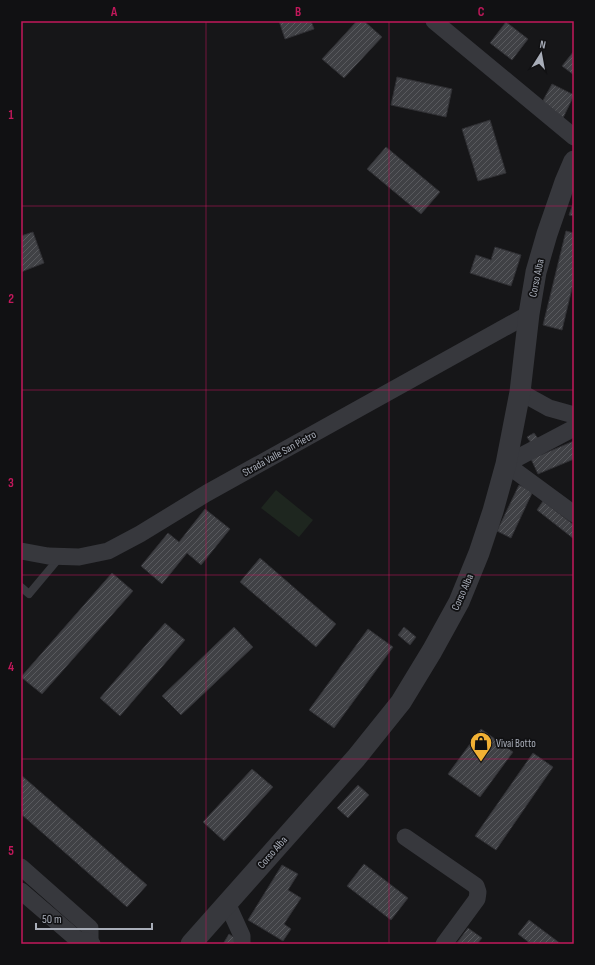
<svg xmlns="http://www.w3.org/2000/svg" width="595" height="965" viewBox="0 0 595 965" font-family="'Sofia Sans Condensed',sans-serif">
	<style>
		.green { fill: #1e261f }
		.building { fill: url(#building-hatch); stroke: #303034 }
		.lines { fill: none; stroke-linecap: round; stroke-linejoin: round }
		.service { stroke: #37383d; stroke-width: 8 }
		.minor { stroke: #37383d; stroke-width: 17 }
		.tertiary { stroke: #37383d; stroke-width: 21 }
		.grid { fill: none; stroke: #c2185b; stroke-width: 1; stroke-opacity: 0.55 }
		.labels { text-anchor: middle; stroke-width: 3.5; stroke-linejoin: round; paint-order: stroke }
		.street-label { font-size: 11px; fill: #a8adb8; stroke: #111113 }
		.poi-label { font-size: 11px; fill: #a8adb8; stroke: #111113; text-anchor: start }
		.neatline { fill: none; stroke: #c2185b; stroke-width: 1.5 }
		.grid-label { font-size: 13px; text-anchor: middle; font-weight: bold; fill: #c2185b }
	</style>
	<defs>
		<pattern id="building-hatch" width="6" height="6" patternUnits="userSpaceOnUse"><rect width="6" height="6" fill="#404145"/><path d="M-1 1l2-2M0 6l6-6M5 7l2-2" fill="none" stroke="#595a5e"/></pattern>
	</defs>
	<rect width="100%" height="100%" fill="#161618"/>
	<path class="green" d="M276,490L313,520L299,537L261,508Z"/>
	<g class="building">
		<path d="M279,21H311L314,29L285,39Z"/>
		<path d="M357,21H364L382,37L344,78L322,59Z"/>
		<path d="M506,22L528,39L512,60L490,43Z"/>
		<path d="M574,51V75L562,66Z"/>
		<path d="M397,77L452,89L446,117L391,105Z"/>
		<path d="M552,84L574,95L563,118L540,106Z"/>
		<path d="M490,120L506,173L478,181L462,129Z"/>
		<path d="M386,147L440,192L421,214L367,169Z"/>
		<path d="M574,201V216L569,215Z"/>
		<path d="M566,231L574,233V280L562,330L543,325Z"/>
		<path d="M33,232L44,263L21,272V236Z"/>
		<path d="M495,247L521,255L511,286L470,273L476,255L491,260Z"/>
		<path d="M534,433L539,440L531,443L527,437Z"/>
		<path d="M574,441V459L538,474L531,459Z"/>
		<path d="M519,485L533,491L511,538L497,531Z"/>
		<path d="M543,501L574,525V539L537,510Z"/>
		<path d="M205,509L230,529L201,565L187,553L162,584L141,566L168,533L179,542Z"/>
		<path d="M260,558L336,624L316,647L240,582Z"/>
		<path d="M112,573L133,591L42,694L21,677Z"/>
		<path d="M165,623L185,640L120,716L100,698Z"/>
		<path d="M234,627L253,647L181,715L162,696Z"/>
		<path d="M404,627L416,637L410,645L398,635Z"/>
		<path d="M368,629L393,647L334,728L309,710Z"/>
		<path d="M481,729L513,752L480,797L448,774Z"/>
		<path d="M533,753L553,767L496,850L475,836Z"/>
		<path d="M252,769L273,787L224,841L203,822Z"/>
		<path d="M21,775L147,885L127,907L21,814Z"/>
		<path d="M358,785L369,795L348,818L337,808Z"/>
		<path d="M364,864L408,898L391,920L347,886Z"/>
		<path d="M282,865L298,874L288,890L301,898L284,924L291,929L283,941L248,920Z"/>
		<path d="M529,920L561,944H531L518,934Z"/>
		<path d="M468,928L482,938L477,944H456Z"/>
		<path d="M229,934L241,942L240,944H223Z"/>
	</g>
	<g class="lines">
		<path class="service" d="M21,587L29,594L60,557"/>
		<g class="minor">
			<path d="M434,21L574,137"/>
			<path d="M520,392L549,408L574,415"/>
			<path d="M574,428L506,464L574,514"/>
			<path d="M21,551L48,556L79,557L108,551L140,534L207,493L529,314"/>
			<path d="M405,837L476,886L478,892L477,899L444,944"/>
			<path d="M21,867L90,928V942"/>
			<path d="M21,891L78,940L90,942L92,944"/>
			<path d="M227,903L242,936V944"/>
		</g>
		<path class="tertiary" d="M191,944L356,758L401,702L432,651L459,602L479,553L493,511L506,464L520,392L529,314L536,272L547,234L565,182L574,161"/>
	</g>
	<path class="grid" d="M206,21V944M389,21V944M21,206H574M21,390H574M21,575H574M21,759H574"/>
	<defs>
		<g id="shop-pin" transform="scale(1.15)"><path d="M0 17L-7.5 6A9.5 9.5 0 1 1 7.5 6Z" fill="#f2b134" stroke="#111113"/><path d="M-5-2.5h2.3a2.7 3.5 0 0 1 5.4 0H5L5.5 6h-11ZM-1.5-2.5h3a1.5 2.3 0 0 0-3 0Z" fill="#111"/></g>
	</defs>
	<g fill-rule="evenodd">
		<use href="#shop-pin" x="481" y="743"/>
	</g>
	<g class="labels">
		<g class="street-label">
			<text transform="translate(536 278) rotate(-78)" y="4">Corso Alba</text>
			<text transform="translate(279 453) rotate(-29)" y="4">Strada Valle San Pietro</text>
			<text transform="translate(462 592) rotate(-66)" y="4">Corso Alba</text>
			<text transform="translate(272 852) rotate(-49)" y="4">Corso Alba</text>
		</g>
		<g class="poi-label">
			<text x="496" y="747">Vivai Botto</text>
		</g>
	</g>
	<rect width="595" height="965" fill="none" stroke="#111113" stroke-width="44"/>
	<g transform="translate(541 54) rotate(11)" stroke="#111113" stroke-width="3" paint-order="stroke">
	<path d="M0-3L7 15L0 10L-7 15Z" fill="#a8adb8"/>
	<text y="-6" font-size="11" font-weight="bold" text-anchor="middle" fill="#a8adb8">N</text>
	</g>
	<path d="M36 923v6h116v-6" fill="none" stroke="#a8adb8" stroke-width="2"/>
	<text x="42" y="923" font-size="12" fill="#a8adb8" stroke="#111113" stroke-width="3" paint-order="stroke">50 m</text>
	<rect x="22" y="22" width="551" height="921" class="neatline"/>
	<g class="grid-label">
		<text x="114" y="16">A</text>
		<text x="298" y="16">B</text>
		<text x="481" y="16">C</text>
		<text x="11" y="119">1</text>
		<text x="11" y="303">2</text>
		<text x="11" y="487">3</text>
		<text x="11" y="671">4</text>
		<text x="11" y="855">5</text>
	</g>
</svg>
